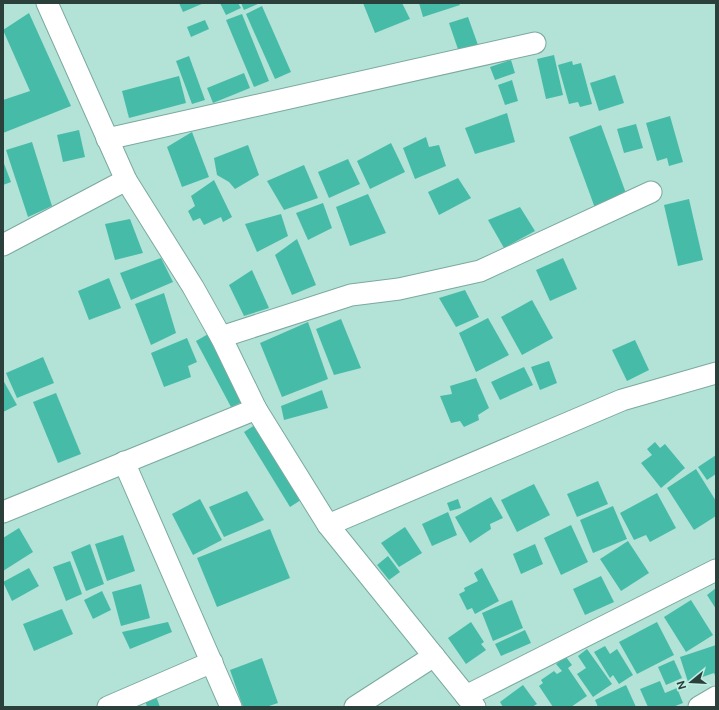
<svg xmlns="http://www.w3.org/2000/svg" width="719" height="710" viewBox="0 0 719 710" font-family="'Public Sans',sans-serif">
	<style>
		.building { fill: #46bca8 }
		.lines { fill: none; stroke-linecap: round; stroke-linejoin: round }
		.street-casing { stroke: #7ca99f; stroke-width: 23 }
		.street { stroke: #fff; stroke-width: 21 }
	</style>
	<rect width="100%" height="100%" fill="#b3e2d7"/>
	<g class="building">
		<path d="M179,3H204L183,12Z"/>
		<path d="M220,3H238L241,8L226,15Z"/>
		<path d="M241,3H260L244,10Z"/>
		<path d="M363,3H402L410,19L375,33Z"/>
		<path d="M419,3H459L460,5L423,17Z"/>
		<path d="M262,6L291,72L275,79L246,14Z"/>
		<path d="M29,13L71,106L3,133V100L30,91L3,30Z"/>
		<path d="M242,14L269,81L254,87L226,20Z"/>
		<path d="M468,17L478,45L459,52L449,23Z"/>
		<path d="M205,20L209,29L191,37L187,27Z"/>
		<path d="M554,55L563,95L546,99L537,59Z"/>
		<path d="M189,56L205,100L192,104L176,61Z"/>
		<path d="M511,60L515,73L495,80L490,67Z"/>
		<path d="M572,61L573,65L581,63L592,104L580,107L578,102L569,104L558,65Z"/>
		<path d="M244,73L250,88L213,103L207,88Z"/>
		<path d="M615,75L624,103L599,111L590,83Z"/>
		<path d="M179,76L186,103L129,118L122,91Z"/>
		<path d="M512,80L518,101L505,105L498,85Z"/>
		<path d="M507,113L515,142L475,154L465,128Z"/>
		<path d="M670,116L683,162L669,166L667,158L657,161L646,123Z"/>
		<path d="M636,124L643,148L624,153L617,129Z"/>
		<path d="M601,125L627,196L595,208L569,137Z"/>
		<path d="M79,130L85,157L63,162L57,135Z"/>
		<path d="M192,132L209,177L182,187L167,147Z"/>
		<path d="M426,137L429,147L439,145L446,166L415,179L403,148Z"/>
		<path d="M32,142L52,206L28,217L6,150Z"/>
		<path d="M391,143L405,172L370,189L357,161Z"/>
		<path d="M248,145L259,175L235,189L229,182L217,175L214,158Z"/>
		<path d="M348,159L360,184L329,198L318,172Z"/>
		<path d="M3,161L11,182L3,185Z"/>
		<path d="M304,165L318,198L284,210L267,181Z"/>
		<path d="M458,178L471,198L439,215L428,192Z"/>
		<path d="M214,180L232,217L223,222L221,217L204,225L200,218L193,221L188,211L195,206L191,196Z"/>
		<path d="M368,194L386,233L350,246L336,207Z"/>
		<path d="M689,199L703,260L678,266L664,205Z"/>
		<path d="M323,203L332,228L308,240L296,213Z"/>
		<path d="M520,207L535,231L504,248L488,220Z"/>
		<path d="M281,214L288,236L257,252L245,224Z"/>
		<path d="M130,219L143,253L115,260L105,224Z"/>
		<path d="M297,239L316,285L292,295L275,255Z"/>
		<path d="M161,258L173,282L131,300L120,273Z"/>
		<path d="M563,258L577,289L550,301L536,270Z"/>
		<path d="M252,270L269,308L244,316L229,285Z"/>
		<path d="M109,278L121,308L89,320L78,291Z"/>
		<path d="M465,290L479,317L456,327L439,298Z"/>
		<path d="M164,293L176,333L151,345L135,304Z"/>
		<path d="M532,300L553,338L522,355L501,317Z"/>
		<path d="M488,318L509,355L476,372L459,333Z"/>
		<path d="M341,319L361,368L334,375L316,329Z"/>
		<path d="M308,322L328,379L282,397L260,343Z"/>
		<path d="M210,333L246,400L231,407L196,341Z"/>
		<path d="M187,338L197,362L188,366L191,377L164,387L151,353Z"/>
		<path d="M635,340L649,370L627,381L612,350Z"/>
		<path d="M43,357L54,383L17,398L6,373Z"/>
		<path d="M549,361L557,383L540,390L531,367Z"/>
		<path d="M524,367L533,385L500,400L491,382Z"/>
		<path d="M476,378L489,408L478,415L479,420L464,427L460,421L451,423L440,396L452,394L450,386Z"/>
		<path d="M3,380L17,405L3,412Z"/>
		<path d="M322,390L328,408L284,420L281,406Z"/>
		<path d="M56,393L81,454L58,463L33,402Z"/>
		<path d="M258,423L304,498L290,507L244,432Z"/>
		<path d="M655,442L660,448L665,444L685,468L661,488L641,463L652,455L647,449Z"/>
		<path d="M716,455V474L707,480L698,467Z"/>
		<path d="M696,469L716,501V516L694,530L667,488Z"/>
		<path d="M598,481L608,504L577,517L567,494Z"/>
		<path d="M534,484L550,515L517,532L501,500Z"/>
		<path d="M247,491L264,520L224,537L209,507Z"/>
		<path d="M657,493L676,528L650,542L646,535L634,540L620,513Z"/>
		<path d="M491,497L503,518L490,524L491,529L470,543L455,517Z"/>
		<path d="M200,499L222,540L193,555L172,514Z"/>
		<path d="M458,499L461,508L450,511L447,503Z"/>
		<path d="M613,506L627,539L593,553L580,520Z"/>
		<path d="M448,512L457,535L432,546L422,524Z"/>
		<path d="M571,525L588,562L561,575L544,538Z"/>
		<path d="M405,527L422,553L399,567L381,543Z"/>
		<path d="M19,528L33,552L3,571V538Z"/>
		<path d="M270,529L290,578L217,607L197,558Z"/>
		<path d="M123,535L135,571L107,581L95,544Z"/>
		<path d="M628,541L649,573L621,591L600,559Z"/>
		<path d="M90,544L104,584L86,591L71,552Z"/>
		<path d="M535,544L543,564L521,574L513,554Z"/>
		<path d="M388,556L400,572L389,580L377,565Z"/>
		<path d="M70,561L82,594L66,601L53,567Z"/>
		<path d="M29,568L39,586L12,601L3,582Z"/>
		<path d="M482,568L499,601L475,614L472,608L467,610L459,594L465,591L464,588L478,581L474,573Z"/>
		<path d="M601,576L614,602L585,615L573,589Z"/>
		<path d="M141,584L150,618L121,626L112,592Z"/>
		<path d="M716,588V609L707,595Z"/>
		<path d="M102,591L111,610L93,619L84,600Z"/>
		<path d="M512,600L523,628L493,641L482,613Z"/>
		<path d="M691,600L713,635L686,652L664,617Z"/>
		<path d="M62,609L73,634L34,651L23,624Z"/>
		<path d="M168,622L172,632L130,649L122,632Z"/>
		<path d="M471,622L484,642L481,644L486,650L466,664L448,638Z"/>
		<path d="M657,622L674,655L637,674L619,642Z"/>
		<path d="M525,630L531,643L501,656L495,644Z"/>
		<path d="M716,645V678L714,673L688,682L680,657Z"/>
		<path d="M605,646L610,654L617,649L633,675L619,684L613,675L610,678L594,652Z"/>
		<path d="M587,649L612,684L593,697L577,674L586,668L578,656Z"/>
		<path d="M566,657L572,665L568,668L587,696L571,707H553L539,686L543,683L541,680L554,671L557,674L562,671L556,664Z"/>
		<path d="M262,658L278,703L266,707H243L230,670Z"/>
		<path d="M674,660L682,678L666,685L658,667Z"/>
		<path d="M660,681L665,693L677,688L683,703L673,707H648L640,689Z"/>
		<path d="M523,685L537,704L532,707H503L500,702Z"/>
		<path d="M626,685L636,707H598L595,700Z"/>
		<path d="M156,696L160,707H147L145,700Z"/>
	</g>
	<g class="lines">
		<g class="street-casing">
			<g id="street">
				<path d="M47,3L126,180L193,287L221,337L256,409L328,525L475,707"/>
				<path d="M107,139L535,43"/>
				<path d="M3,245L126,180"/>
				<path d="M221,337L351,295L399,289L480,271L651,192"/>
				<path d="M124,462L231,707"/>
				<path d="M3,512L256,409"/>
				<path d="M328,525L622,400L716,373"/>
				<path d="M466,696L716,570"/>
				<path d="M108,707L212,662"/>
				<path d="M355,707L434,656"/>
				<path d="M699,707L716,697"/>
			</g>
		</g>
		<use href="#street" class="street"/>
	</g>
	<rect width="719" height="710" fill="none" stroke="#2c403b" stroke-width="8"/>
	<g transform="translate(691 682) rotate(252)" stroke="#c0efe4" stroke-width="3" paint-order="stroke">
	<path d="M0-3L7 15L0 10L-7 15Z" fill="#2c403b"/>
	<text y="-6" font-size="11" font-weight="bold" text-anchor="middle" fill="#2c403b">N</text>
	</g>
</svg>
